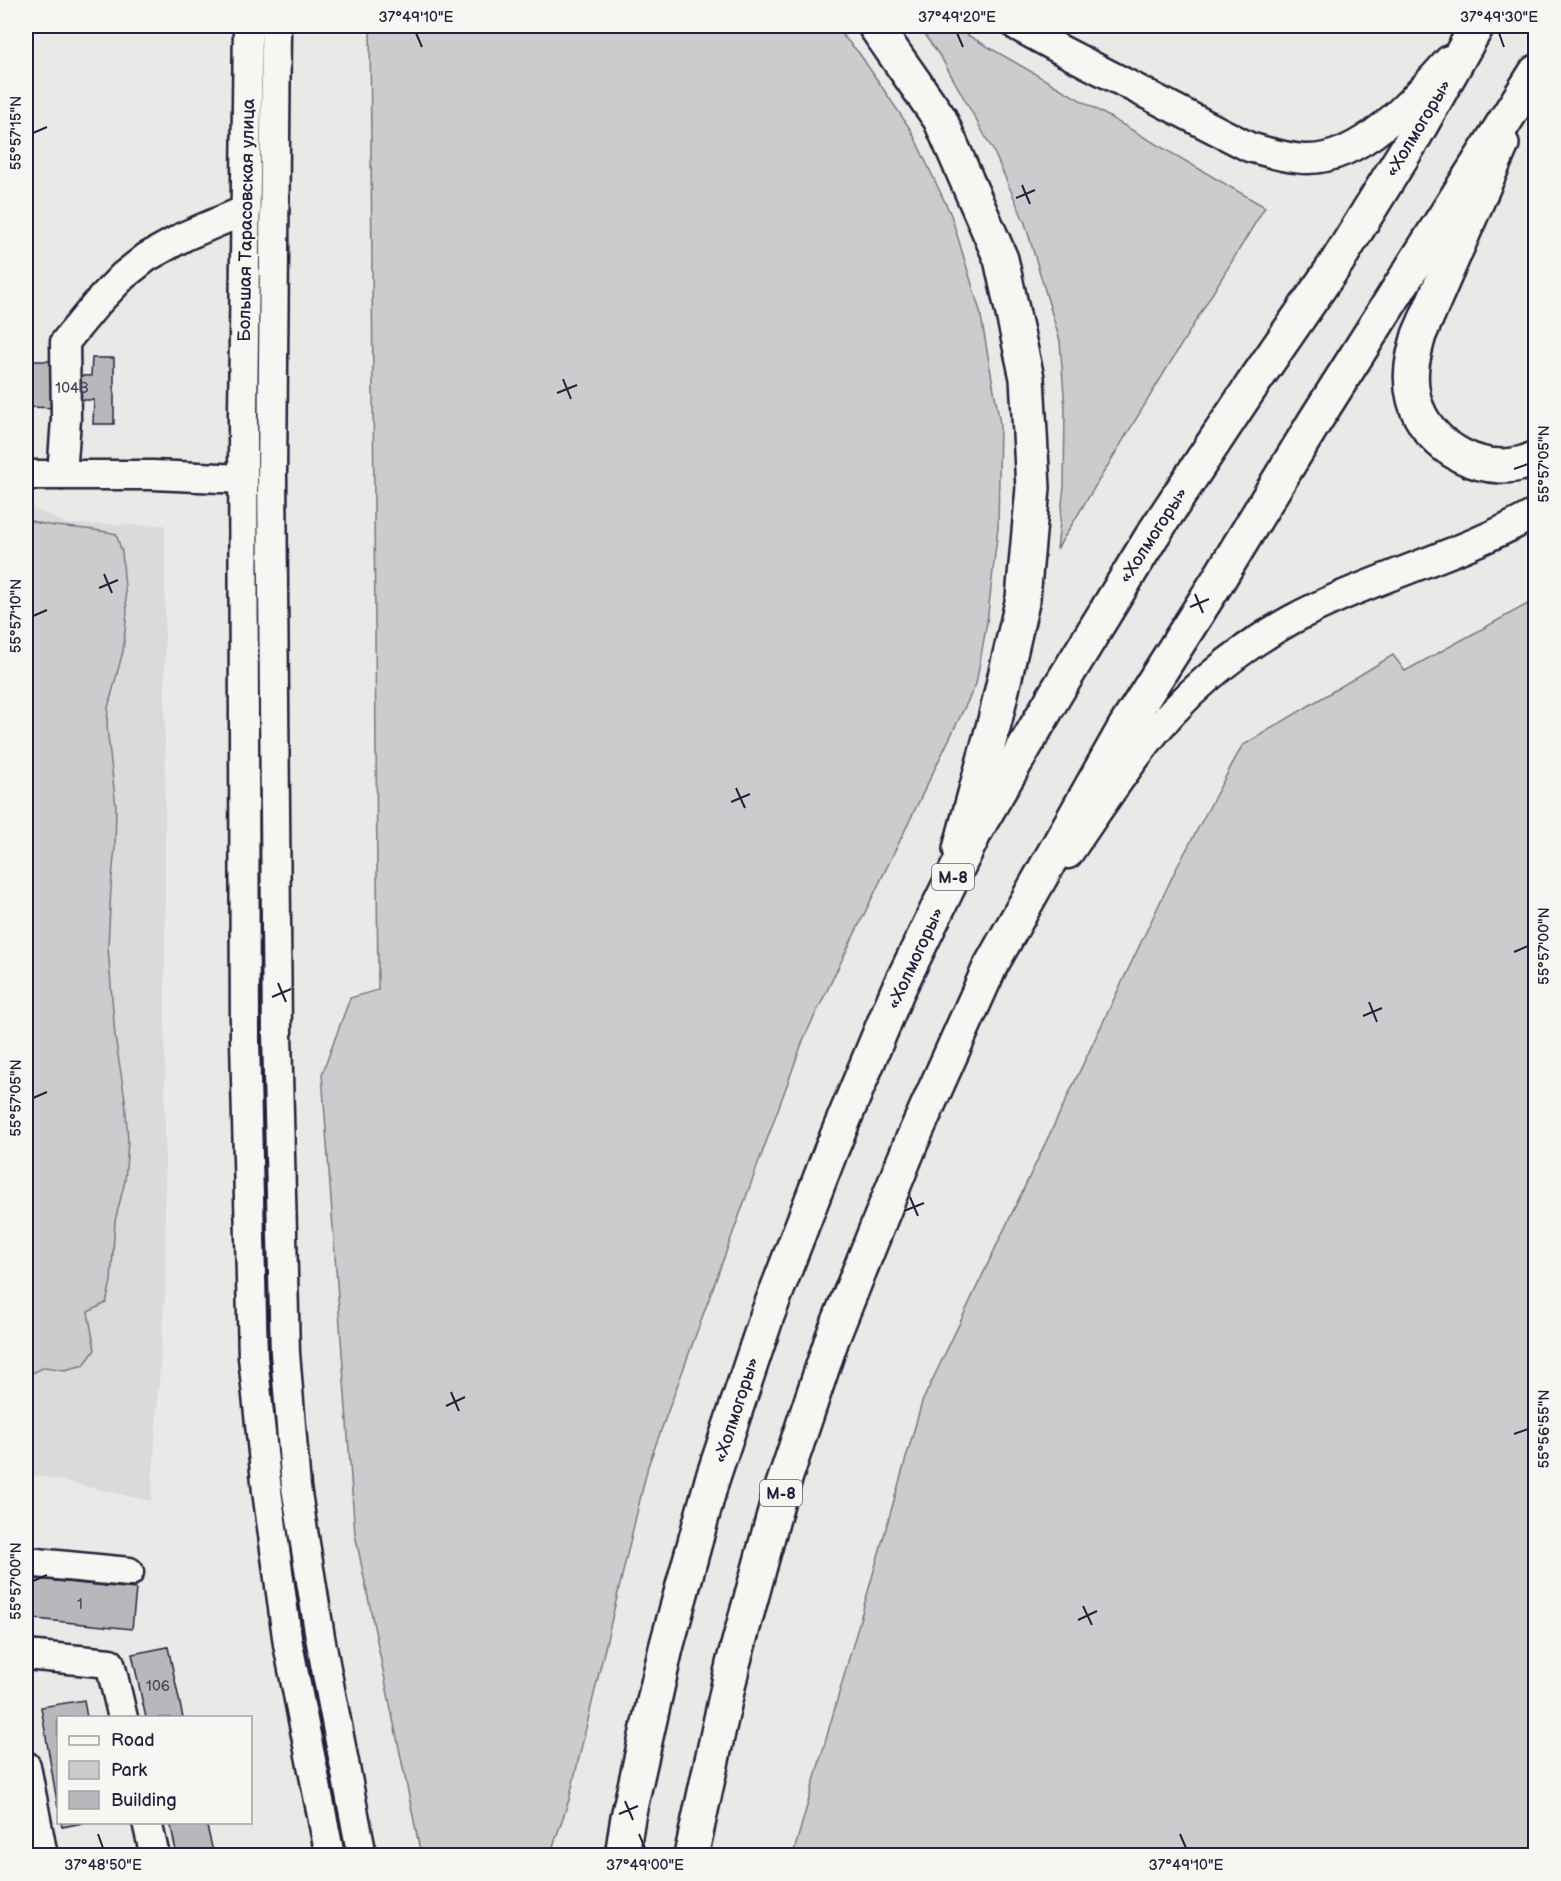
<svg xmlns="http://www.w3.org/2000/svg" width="1561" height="1881" viewBox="0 0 1561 1881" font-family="'Balsamiq Sans',sans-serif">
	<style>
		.built { fill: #dadada }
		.green { fill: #ccccce; stroke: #777784; stroke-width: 1.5 }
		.building { fill: #b8b8bc; stroke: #22223b; stroke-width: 1.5 }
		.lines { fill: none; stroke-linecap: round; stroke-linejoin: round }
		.minor-casing { stroke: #22223b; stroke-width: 33 }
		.major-casing { stroke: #22223b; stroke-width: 38 }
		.highway-casing { stroke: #22223b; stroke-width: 38 }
		.minor { stroke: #f6f6f2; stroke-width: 28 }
		.major { stroke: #f6f6f2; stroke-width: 33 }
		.highway { stroke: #f6f6f2; stroke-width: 33 }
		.ticks { fill: none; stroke: #22223b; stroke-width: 2 }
		.labels { text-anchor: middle; stroke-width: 4.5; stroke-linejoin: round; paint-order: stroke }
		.number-label { font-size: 15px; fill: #48485b }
		.shield { fill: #f6f6f2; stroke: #626272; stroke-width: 1.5 }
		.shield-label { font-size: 16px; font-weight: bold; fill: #22223b }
		.street-label { font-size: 18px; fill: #22223b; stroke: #f6f6f2 }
		.neatline { fill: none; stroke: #22223b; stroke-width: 2 }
		.ticks-label { font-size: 15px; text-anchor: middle; fill: #22223b }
	</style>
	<rect width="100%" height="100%" fill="#e9e9e7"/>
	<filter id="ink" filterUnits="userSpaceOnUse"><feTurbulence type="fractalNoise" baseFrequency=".0167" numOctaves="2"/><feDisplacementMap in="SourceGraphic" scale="12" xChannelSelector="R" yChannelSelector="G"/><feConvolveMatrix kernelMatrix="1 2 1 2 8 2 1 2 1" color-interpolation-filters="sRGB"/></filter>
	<g filter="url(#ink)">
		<path class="built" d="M26,505L68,524L165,525V1293L151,1501L26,1473Z"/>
		<g class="green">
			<path d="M370,26H834L859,53L911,130L951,215L980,311L1000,424L998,528L987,622L976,684L804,1038L648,1466L569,1800L550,1855H421L355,1534L322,1074L350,998L378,990Z"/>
			<path d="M918,26H952L1265,207L1057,549L1064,486L1065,408L1060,341L1025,223L994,152L942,59Z"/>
			<path d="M26,519C54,530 86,526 116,534L122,552L127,612L123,651L108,708L107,727L116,807L115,848L111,887L108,947L115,1036L125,1099L128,1141L125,1181L115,1221L111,1282L106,1303L88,1312L95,1350L84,1365L65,1370L45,1367L26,1376Z"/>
			<path d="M1535,600V1855H793L922,1402L1175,871L1242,746L1393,655L1405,671Z"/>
		</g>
		<g class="building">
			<path d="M92,358H114V424H93L94,400H58L57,408L30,407V361H64V375L91,376Z"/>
			<path d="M26,1578L136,1589L132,1629L26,1618Z"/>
			<path d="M168,1647L183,1718H146L132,1654Z"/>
			<path d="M84,1700L87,1718H58V1808L41,1707Z"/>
			<path d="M61,1822H88L62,1827Z"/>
			<path d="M170,1822H206L214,1856H177Z"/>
		</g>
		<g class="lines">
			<g class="minor-casing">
				<g id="minor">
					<path d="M248,26L243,414L245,1040L253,1357L267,1491L288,1644L330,1856"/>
					<path d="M276,26L272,475L277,1034L285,1353L296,1487L320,1637L362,1856"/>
					<path d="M1017,26L1063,51L1249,147C1268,152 1288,159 1308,159C1363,159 1415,98 1449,60"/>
					<path d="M26,475H153L243,479"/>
					<path d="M62,475L66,419L65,342L98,302L123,276L147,257L185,236L246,210"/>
					<path d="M1068,854C1092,819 1115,784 1141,750C1180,697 1233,652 1291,620C1369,578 1458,557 1536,513"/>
					<path d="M26,1562L129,1572"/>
					<path d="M26,1655L110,1663L123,1718"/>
					<path d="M26,1766L43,1856"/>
					<path d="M147,1822L155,1856"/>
				</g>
			</g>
			<g class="major-casing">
				<g id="major">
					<path d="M875,26L940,119L1001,259L1027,378L1033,488L1023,598L995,720L960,849"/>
					<path d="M1502,144L1419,335C1413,356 1408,376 1414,399C1426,448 1488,482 1536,458"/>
				</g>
			</g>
			<g class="highway-casing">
				<g id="highway">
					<path d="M622,1856L628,1817L666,1648L712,1480L767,1316L830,1153L897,992L976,830L1056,693L1152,536L1248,391L1337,262L1416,134L1477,26"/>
					<path d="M691,1856L733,1664L778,1500L832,1339L911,1143L990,967L1125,727L1217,582L1315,421L1536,72"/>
				</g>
			</g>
			<use href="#minor" class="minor"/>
			<use href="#major" class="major"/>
			<use href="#highway" class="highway"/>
		</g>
	</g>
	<path class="ticks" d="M416,33L422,47M957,33L963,47M1499,33L1504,47M33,133L47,127M1022,185L1030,204M1016,198L1035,190M563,379L571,399M557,393L577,385M1514,469L1528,464M104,574L112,593M99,588L118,580M1195,594L1203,613M1190,607L1209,599M33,616L47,610M736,788L745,808M731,802L750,794M1514,952L1528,946M278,983L286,1002M272,997L291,989M1369,1002L1377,1022M1363,1016L1382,1008M33,1098L47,1092M910,1197L918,1216M904,1211L924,1203M451,1392L459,1411M446,1406L465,1397M1514,1434L1528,1429M33,1581L47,1575M1083,1606L1092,1625M1078,1620L1097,1611M625,1801L633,1820M619,1814L638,1806M98,1834L103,1848M639,1834L645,1848M1180,1834L1186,1848"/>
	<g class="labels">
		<g class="number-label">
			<text x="72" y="393">104В</text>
			<text x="80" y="1609">1</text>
			<text x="158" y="1691">106</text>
		</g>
		<g class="shield">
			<rect x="932" y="864" width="42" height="26" rx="4.5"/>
			<rect x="760" y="1480" width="42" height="26" rx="4.5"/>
		</g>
		<g class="shield-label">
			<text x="953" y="883">М-8</text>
			<text x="781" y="1499">М-8</text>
		</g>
		<g class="street-label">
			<text transform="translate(1418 128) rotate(-59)" y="6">«Холмогоры»</text>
			<text transform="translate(246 220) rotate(-89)" y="6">Большая Тарасовская улица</text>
			<text transform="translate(1153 535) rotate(-57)" y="6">«Холмогоры»</text>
			<text transform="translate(915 958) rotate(-65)" y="6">«Холмогоры»</text>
			<text transform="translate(736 1410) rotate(-72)" y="6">«Холмогоры»</text>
		</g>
	</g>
	<rect width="1561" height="1881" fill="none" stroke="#f6f6f2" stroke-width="66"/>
	<rect x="57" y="1716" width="195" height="108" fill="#f6f6f2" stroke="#a1a1a9" stroke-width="1.5"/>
	<rect x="69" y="1736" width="30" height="9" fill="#f6f6f2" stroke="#a1a1a9" stroke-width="1.5"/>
	<text x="111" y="1746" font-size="18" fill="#22223b">Road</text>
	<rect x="69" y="1761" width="30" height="18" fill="#ccccce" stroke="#a1a1a9" stroke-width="1.5"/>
	<text x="111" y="1776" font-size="18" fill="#22223b">Park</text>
	<rect x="69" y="1791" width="30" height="18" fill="#b8b8bc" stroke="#a1a1a9" stroke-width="1.5"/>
	<text x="111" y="1806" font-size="18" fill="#22223b">Building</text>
	<rect x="33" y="33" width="1495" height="1815" class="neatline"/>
	<g class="ticks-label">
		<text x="416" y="22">37°49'10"E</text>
		<text x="957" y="22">37°49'20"E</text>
		<text x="1499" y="22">37°49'30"E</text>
		<text transform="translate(16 133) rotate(-90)" y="5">55°57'15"N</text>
		<text transform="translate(1544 464) rotate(-90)" y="5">55°57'05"N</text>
		<text transform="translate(16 616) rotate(-90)" y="5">55°57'10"N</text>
		<text transform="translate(1544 946) rotate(-90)" y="5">55°57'00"N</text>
		<text transform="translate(16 1098) rotate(-90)" y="5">55°57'05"N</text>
		<text transform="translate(1544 1429) rotate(-90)" y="5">55°56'55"N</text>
		<text transform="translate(16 1581) rotate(-90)" y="5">55°57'00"N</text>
		<text x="103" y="1870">37°48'50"E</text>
		<text x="645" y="1870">37°49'00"E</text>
		<text x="1186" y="1870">37°49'10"E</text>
	</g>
</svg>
